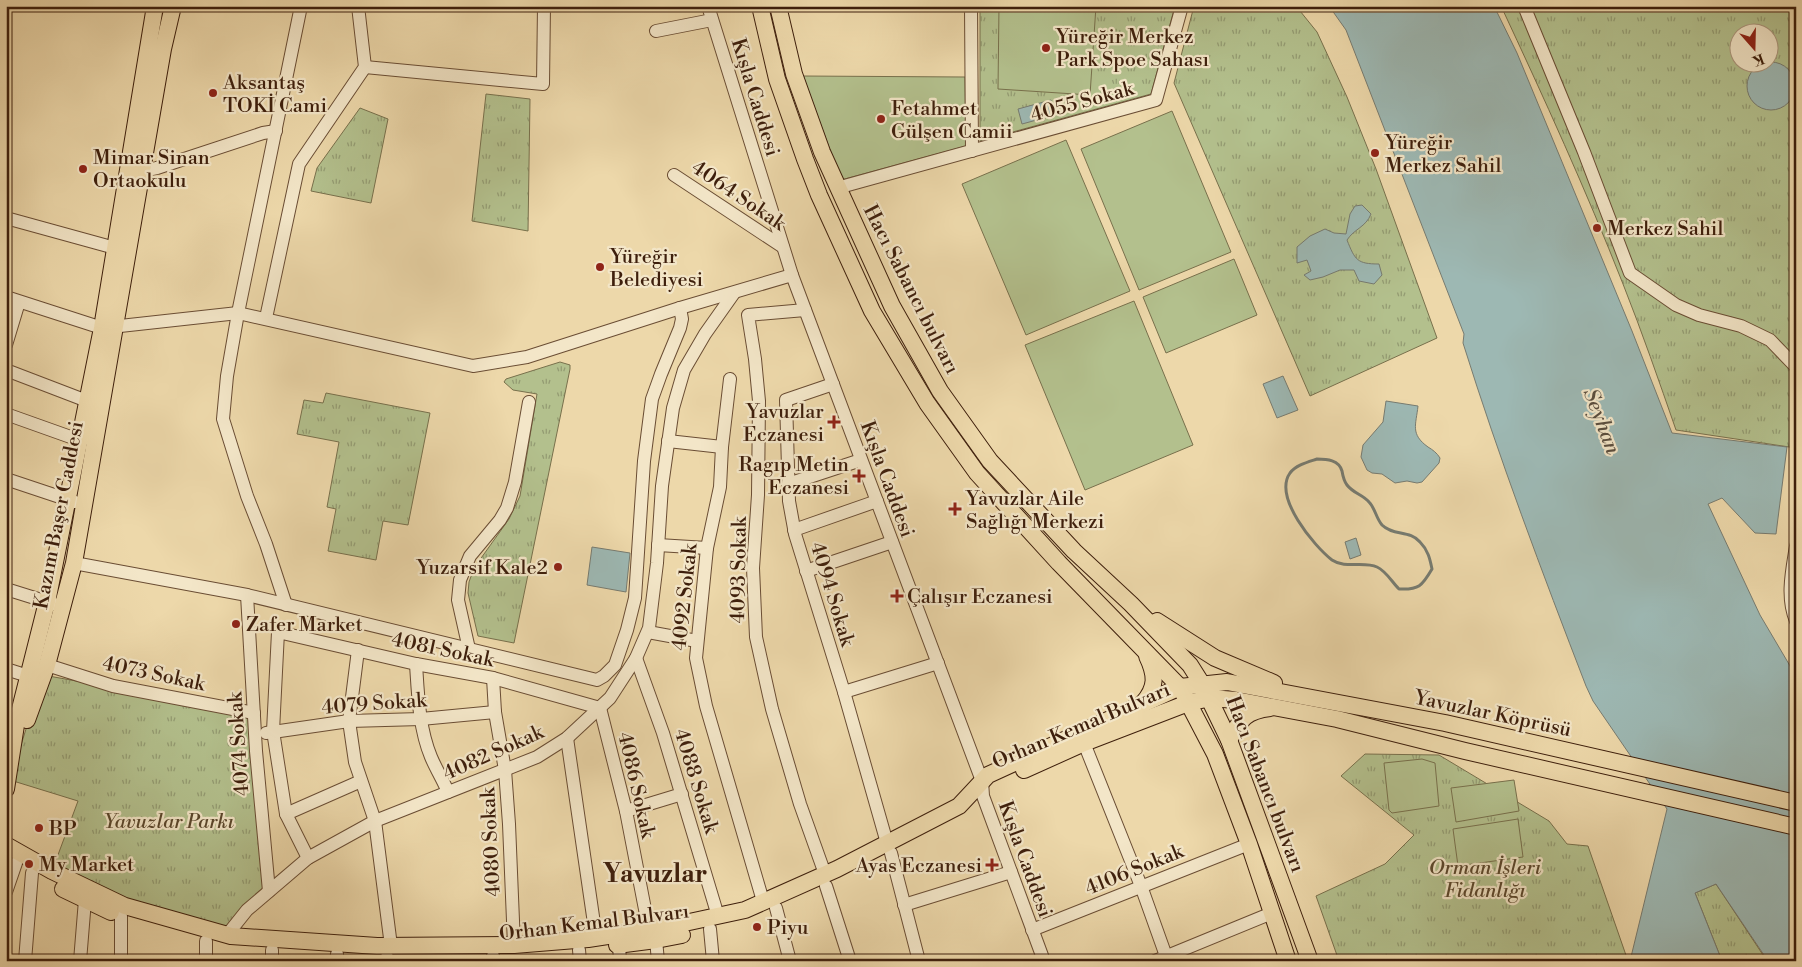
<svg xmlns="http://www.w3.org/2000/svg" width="1802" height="967" viewBox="0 0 1802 967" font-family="'Libre Bodoni',serif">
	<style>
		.park { fill: url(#park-tufts); stroke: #78704c; fill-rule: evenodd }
		.garden { fill: #b3c08d; stroke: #78704c }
		.water { fill: #9db8b3; stroke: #777b70 }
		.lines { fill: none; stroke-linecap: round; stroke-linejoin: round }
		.stream { stroke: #777b70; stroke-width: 3 }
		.minor-casing { stroke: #6a4d34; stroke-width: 14 }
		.major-casing { stroke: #3e1f0c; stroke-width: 18 }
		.minor { stroke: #f3e6c8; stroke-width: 12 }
		.major { stroke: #edd8aa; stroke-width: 16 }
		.poi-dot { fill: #8f2418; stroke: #f3e6c8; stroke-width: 2 }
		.labels { text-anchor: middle; stroke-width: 4.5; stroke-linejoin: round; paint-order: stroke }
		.poi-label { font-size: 20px; fill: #3e1f0c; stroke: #f3e6c8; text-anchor: start }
		.street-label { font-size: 20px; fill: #3e1f0c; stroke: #f3e6c8 }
		.park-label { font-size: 20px; font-style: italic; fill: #5b472c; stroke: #f3e6c8 }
		.water-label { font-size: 21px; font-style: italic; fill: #5a4d3e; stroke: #f3e6c8 }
		.district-label { font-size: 25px; font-weight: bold; fill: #3e1f0c; stroke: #f3e6c8 }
	</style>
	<defs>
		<pattern id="park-tufts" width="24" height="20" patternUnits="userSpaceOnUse" patternTransform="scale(1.25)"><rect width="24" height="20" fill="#b3c08d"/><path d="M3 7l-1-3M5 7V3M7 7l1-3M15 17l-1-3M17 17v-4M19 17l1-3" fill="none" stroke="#939b72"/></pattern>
	</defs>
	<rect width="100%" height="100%" fill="#edd8aa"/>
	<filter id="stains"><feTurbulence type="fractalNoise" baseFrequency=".004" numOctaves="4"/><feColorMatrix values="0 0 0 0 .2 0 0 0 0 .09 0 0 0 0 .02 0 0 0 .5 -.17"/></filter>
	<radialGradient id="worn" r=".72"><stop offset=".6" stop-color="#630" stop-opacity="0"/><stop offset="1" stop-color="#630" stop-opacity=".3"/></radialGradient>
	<g class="park">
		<path d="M980,6H1175L1151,94L980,141Z"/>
		<path d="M1194,6H1296L1317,32L1347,97L1376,169L1437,338L1310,396L1174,83Z"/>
		<path d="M1501,6H1796V448L1676,430C1659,381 1642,332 1623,284C1586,190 1544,98 1501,6ZM1740,32H1770V62H1740Z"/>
		<path d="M486,94L530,99L528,231L472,221Z"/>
		<path d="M360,108L388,119L371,203L311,191L317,168Z"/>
		<path d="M560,362L570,365V369L514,643L478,636L468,593L469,582L474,568L509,519L520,496L537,394L513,390L504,382L506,379Z"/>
		<path d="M326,393L430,413L408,525L383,521L376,560L328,551L336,509L327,507L339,442L297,434L304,400L323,403Z"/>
		<path d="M43,675L254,713L269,891L231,936L52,871L78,801L10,780Z"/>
		<path d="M1365,754L1439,755L1549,821L1567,844L1588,846L1628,961H1339L1316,896L1385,864L1414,835L1341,776Z"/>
		<path d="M1716,884L1767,961H1722L1695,893Z"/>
	</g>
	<g class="garden">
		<path d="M999,6H1096L1090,95L998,89Z"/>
		<path d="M803,76L965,77L966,146L841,180Z"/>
		<path d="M1172,111L1231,252L1139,290L1081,149Z"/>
		<path d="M1066,140L1130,291L1026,335L962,184Z"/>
		<path d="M1234,259L1257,315L1166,353L1143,297Z"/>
		<path d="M1134,301L1193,445L1085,490L1025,345Z"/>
		<path d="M1422,759L1435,763L1439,806L1392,813L1389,810L1384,763Z"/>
		<path d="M1514,780L1519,811L1456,822L1451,788Z"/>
		<path d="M1518,819L1523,857L1458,866L1453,829Z"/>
	</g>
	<g class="water">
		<path d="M1329,6H1494L1517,53L1632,331L1672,433L1787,447L1776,534L1755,533L1722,498L1708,504L1760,615L1796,676V961H1768L1716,884L1695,893L1722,961H1630L1667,809L1593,701L1586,686C1542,572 1499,458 1463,343L1464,334L1346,30Z"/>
		<circle cx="1771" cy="86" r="24"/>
		<path d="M1051,100L1055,115L1022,124L1018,109Z"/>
		<path d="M1362,205L1371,214C1366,227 1354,229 1347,240C1355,260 1357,264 1379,264L1382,275L1374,284L1359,281L1354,270H1340L1323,277L1310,280L1304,275L1311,271L1307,260L1297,263V247L1310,236L1325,229L1334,233L1346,234L1350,214L1355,206Z"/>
		<path d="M1283,376L1298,410L1277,418L1263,384Z"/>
		<path d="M1386,401L1418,406C1416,425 1410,434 1428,447C1433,450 1437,453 1440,458L1439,463L1422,482L1417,483L1407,481L1395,483L1382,474L1372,473L1367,470L1361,457L1363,445L1383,422Z"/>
		<path d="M1356,538L1361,555L1350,559L1345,542Z"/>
		<path d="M592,547L630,553L626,592L587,585Z"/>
	</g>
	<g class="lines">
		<path class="stream" d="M1317,459C1327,459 1339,460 1342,471C1343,477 1344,481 1347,485C1353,493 1363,495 1369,502C1375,508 1376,518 1382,525C1393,536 1410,530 1420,542C1428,550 1430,559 1432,569C1422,586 1419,590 1399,589C1392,582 1386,571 1377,567C1364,561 1345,569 1332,560C1314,546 1273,497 1290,473C1296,465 1308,462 1317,459Z"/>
		<g class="minor-casing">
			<g id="minor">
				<path d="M708,6L792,275L982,781L983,796L1044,961"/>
				<path d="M971,6L972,151"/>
				<path d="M1524,6L1584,152L1630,273L1676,305L1699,315L1741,326L1770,340L1796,367"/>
				<path d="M656,31L712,20"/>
				<path d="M365,67L543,84L544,6"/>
				<path d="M142,171L157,168L263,133L276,131"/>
				<path d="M674,175L783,247"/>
				<path d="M837,188L1156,100L1182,6"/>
				<path d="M6,218L115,248"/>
				<path d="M6,297L102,328L238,313L473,366L527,357L680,308L792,275"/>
				<path d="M805,310L748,315L755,359L759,401L758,495L753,568L756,637L772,709L800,804L825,874"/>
				<path d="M266,318L299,164L365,67L358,6"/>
				<path d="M6,345L19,302"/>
				<path d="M6,370L87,401L96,400"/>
				<path d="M730,379L722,447L720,487L707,548L696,658L706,706L763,901"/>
				<path d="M833,384L786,400L789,501L795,534L844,692L887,843"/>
				<path d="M6,414L79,440L87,438"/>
				<path d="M668,441L722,447"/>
				<path d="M6,479L75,502"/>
				<path d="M788,484L861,460"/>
				<path d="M794,530L877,501"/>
				<path d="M658,545L707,548"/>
				<path d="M1796,546C1792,571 1786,597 1796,621"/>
				<path d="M74,563L247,595L597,680L604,676L615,665L627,630L635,598L644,461L652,399L661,374L680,328L682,319L680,308"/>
				<path d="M806,571L892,542"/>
				<path d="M6,589L54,604"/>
				<path d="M247,595L256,751L269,891"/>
				<path d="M286,605L266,544L247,496L223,419L227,376L238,313L301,6"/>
				<path d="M648,632L697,641"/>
				<path d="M469,649L458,600L460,580L470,556L500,520L507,508L515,482L529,402"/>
				<path d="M358,650L349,721L355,762L375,821L391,946"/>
				<path d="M636,658L663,733L718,916"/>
				<path d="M416,664C418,695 419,728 431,757C436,769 443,780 448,792"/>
				<path d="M47,665L113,686L254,713"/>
				<path d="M6,669L28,676"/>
				<path d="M493,678L495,712L505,770L509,824L514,945"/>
				<path d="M844,692L938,663"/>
				<path d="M266,733L349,721L421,719L495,712"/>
				<path d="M567,738L596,937"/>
				<path d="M1084,743L1141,886L1166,956"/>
				<path d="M626,811L682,794"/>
				<path d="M286,814L361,781"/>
				<path d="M891,853L919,961"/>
				<path d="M308,858L286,814L273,731L278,632L416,664L493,678L600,708L626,811L649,930"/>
				<path d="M826,886L850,961"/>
				<path d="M6,892L16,863"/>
				<path d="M904,905L1011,872"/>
				<path d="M776,908L790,961"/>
				<path d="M121,916V961"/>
				<path d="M710,929L713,961"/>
				<path d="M1032,930L1249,844"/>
				<path d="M227,935L247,910L308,858L375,821L537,757L567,738L610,698L636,658L649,628L657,563L662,486L673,408L684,370L705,334L734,293"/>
				<path d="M656,940L658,961"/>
				<path d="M206,941V961"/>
				<path d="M619,945L620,961"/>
				<path d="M272,950V961"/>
				<path d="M579,950L580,961"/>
				<path d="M493,956L494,961"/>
				<path d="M25,961L32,873"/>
				<path d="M80,961L85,900"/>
				<path d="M336,961L337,954"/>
				<path d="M386,961L387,957"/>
				<path d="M1155,961L1272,913"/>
			</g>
		</g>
		<g class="major-casing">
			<g id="major">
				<path d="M760,6L777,79L805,159L819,195L872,311L927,403L977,473L1059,563L1180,687L1215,754L1249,844L1288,961"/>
				<path d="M778,6L794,74L822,152L892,306L940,391L990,461L1074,551L1131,604L1190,665L1202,684L1229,740L1310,961"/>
				<path d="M1157,621L1215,658L1274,683"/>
				<path d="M1143,703C1157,687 1156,675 1147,656"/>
				<path d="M27,720L47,665L74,563L163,49L173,6"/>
				<path d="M1229,740C1241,719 1245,711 1270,708"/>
				<path d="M1024,770L1084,743L1188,703L1210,698L1236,700L1337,719L1465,751L1796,827"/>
				<path d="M6,789L16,725L47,602L102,328L155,6"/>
				<path d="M6,845L52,871L125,906L231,936L377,946L514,945L588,939L666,927L745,910L837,869L959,806L988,775L1180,687L1227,682L1445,723L1796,803"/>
				<path d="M63,889L111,912"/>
				<path d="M617,945L656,940L682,935"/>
			</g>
		</g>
		<use href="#minor" class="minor"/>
		<use href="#major" class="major"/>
	</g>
	<g class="poi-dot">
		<circle cx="1046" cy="48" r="5"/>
		<circle cx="213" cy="93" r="5"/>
		<circle cx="881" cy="119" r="5"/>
		<circle cx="1375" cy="153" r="5"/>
		<circle cx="83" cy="169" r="5"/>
		<circle cx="1597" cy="228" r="5"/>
		<circle cx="600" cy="267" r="5"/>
		<path d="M831.5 414.5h5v5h5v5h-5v5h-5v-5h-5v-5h5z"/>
		<path d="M856.5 468.5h5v5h5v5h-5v5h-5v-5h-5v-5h5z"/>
		<path d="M952.5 501.5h5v5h5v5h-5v5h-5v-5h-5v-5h5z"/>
		<circle cx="558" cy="567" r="5"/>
		<path d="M894.5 588.5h5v5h5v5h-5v5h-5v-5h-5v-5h5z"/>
		<circle cx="236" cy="624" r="5"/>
		<circle cx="39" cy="828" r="5"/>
		<circle cx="29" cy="864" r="5"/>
		<path d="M989.5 857.5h5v5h5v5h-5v5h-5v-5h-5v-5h5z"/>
		<circle cx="757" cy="927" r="5"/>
	</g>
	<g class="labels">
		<g class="poi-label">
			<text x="1056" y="43">Yüreğir Merkez<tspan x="1056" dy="23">Park Spoe Sahası</tspan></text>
			<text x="223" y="89">Aksantaş<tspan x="223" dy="23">TOKİ Cami</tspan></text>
			<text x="891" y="115">Fetahmet<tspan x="891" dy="23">Gülşen Camii</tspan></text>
			<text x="1385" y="149">Yüreğir<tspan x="1385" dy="23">Merkez Sahil</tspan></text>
			<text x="93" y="164">Mimar Sinan<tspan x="93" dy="23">Ortaokulu</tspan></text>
			<text x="1607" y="235">Merkez Sahil</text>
			<text x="610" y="263">Yüreğir<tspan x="610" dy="23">Belediyesi</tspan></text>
			<text x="824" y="418" text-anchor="end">Yavuzlar<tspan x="824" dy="23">Eczanesi</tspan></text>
			<text x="849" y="471" text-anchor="end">Ragıp Metin<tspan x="849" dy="23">Eczanesi</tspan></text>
			<text x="966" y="505">Yavuzlar Aile<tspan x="966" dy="23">Sağlığı Merkezi</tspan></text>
			<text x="548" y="574" text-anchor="end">Yuzarsif Kale2</text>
			<text x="907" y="603">Çalışır Eczanesi</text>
			<text x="246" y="631">Zafer Market</text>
			<text x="49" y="835">BP</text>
			<text x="39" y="871">My Market</text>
			<text x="982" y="872" text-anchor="end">Ayas Eczanesi</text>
			<text x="767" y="934">Piyu</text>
		</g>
		<g class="street-label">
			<text transform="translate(756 97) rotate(73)" y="7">Kışla Caddesi</text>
			<text transform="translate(1082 101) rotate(-15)" y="7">4055 Sokak</text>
			<text transform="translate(739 195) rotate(34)" y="7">4064 Sokak</text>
			<text transform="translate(912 289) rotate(63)" y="7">Hacı Sabancı bulvarı</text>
			<text transform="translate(888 479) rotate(70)" y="7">Kışla Caddesi</text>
			<text transform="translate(58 515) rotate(-79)" y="7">Kazım Başer Caddesi</text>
			<text transform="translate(738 570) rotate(-89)" y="7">4093 Sokak</text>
			<text transform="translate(833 594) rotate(73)" y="7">4094 Sokak</text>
			<text transform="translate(684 597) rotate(-84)" y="7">4092 Sokak</text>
			<text transform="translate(443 649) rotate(12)" y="7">4081 Sokak</text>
			<text transform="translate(154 673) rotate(12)" y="7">4073 Sokak</text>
			<text transform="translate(374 703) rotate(-4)" y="7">4079 Sokak</text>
			<text transform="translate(1493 713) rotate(12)" y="7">Yavuzlar Köprüsü</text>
			<text transform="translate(1081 725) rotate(-23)" y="7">Orhan Kemal Bulvarı</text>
			<text transform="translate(238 744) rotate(-94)" y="7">4074 Sokak</text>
			<text transform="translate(493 752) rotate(-24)" y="7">4082 Sokak</text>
			<text transform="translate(697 781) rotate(73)" y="7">4088 Sokak</text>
			<text transform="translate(1266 784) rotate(69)" y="7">Hacı Sabancı bulvarı</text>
			<text transform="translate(637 785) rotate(77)" y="7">4086 Sokak</text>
			<text transform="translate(490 842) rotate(-93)" y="7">4080 Sokak</text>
			<text transform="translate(1026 859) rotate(70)" y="7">Kışla Caddesi</text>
			<text transform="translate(1134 869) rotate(-22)" y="7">4106 Sokak</text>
			<text transform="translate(594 922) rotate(-7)" y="7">Orhan Kemal Bulvarı</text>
		</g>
		<g class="park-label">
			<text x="169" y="828">Yavuzlar Parkı</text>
			<text x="1485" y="874">Orman İşleri<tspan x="1485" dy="23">Fidanlığı</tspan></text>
		</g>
		<g class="water-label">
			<text transform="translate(1602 421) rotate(69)" y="7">Seyhan</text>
		</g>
		<g class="district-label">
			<text x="655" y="882">Yavuzlar</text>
		</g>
	</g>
	<rect width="1802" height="967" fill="none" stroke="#edd8aa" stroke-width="25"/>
	<rect x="8" y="8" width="1787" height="952" fill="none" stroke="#3e1f0c" stroke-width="2.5"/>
	<rect x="12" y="12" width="1777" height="942" fill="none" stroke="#3e1f0c"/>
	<g transform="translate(1754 48) rotate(160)"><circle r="24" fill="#f3e6c8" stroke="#ab967d"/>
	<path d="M0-4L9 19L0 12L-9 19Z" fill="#8f2418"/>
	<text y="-8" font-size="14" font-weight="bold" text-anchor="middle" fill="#3e1f0c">K</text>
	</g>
	<rect width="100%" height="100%" filter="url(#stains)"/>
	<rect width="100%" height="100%" fill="url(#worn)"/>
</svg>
